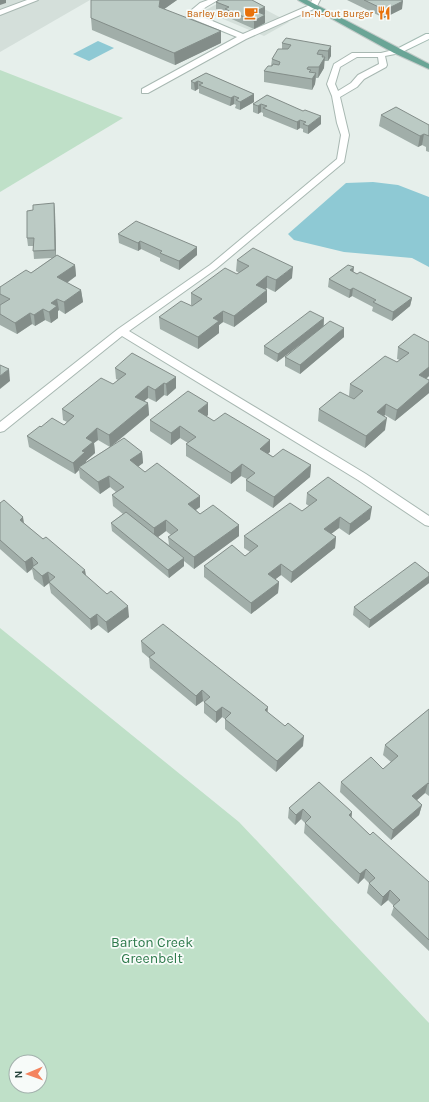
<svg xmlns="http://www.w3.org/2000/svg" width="429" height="1102" viewBox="0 0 429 1102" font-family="Karla,sans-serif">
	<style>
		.built { fill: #d4dfda }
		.green { fill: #bfe0c8; fill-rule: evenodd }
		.water { fill: #8ec9d4 }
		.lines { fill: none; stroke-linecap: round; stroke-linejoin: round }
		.lane-casing { stroke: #a8b8b2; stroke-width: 2 }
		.secondary-casing { stroke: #a4bbb3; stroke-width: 2 }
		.primary-casing { stroke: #c2cac8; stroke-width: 2 }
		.lane { fill: #fff; fill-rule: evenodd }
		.secondary { fill: #fff; fill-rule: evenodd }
		.primary { fill: #6aa596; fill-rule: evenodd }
		.wall { fill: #a1aea9; fill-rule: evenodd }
		.shaded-wall { fill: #838d89 }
		.building { fill: #bbcac4; stroke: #838d89 }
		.labels { text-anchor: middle; stroke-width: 3.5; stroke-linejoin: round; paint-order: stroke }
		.far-food-label { font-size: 10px; fill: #c56008; stroke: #f7fbf9; text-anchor: end }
		.near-park-label { font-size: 14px; fill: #2d7a4b; stroke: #f7fbf9 }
	</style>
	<rect width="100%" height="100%" fill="#e6efeb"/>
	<g class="built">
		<path d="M0,0H90L0,52Z"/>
		<path d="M224,0H247L289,22L264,36L204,11Z"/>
	</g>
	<g class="green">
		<path d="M0,70L123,118L0,192Z"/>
		<path d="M0,628L239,822L429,1023V1102H0ZM16,1062H40V1086H16Z"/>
	</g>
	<g class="water">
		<path d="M98,41L114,48L89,61L73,54Z"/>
		<path d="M373,182L398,185L429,197V267L412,258L344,252L294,240L288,234L346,183Z"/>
	</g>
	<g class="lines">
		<g class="lane-casing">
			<g id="lane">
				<path d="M27,0H38L0,15V10Z"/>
				<path d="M208,0H218L206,7L196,14L243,34L310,5L312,0H320L316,8L246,39L148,93H142V89L237,37L188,17V13L200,3Z"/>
				<path d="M397,49H400V53L385,56L387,65L386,67L364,79L357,87L340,97L349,135L344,162L216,269L129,331L366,474L429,516V526L425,525L358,480L122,336L4,431L0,432V422L118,329L210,265L337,159L341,135L337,123L332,96L327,84L334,64L352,53H381ZM357,57H378L379,64L358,75L351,83L338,91L335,84L340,67Z"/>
			</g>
		</g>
		<g class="secondary-casing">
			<path id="secondary" d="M426,34H429V39L400,53H394L393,51Z"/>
		</g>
		<g class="primary-casing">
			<path id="primary" d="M298,0H307L429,64V69L394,53Z"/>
		</g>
		<use href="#lane" class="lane"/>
		<use href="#secondary" class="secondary"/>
		<use href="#primary" class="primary"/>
	</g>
	<g class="wall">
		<path d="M91,0H177L164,9L221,43L175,65L92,30L91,18Z"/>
		<path d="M218,0H252L265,14L264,15L265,23L254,29L225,16V13L216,9V2Z"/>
		<path d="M347,0H401L402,9L384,18Z"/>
		<path d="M282,43L331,46V56L328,61H324V68L318,78H316L315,84L312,90L264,82V71L271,66L272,59L282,49Z"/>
		<path d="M206,73L254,94V102L240,110L235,108L236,105L234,104L230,106L199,93V89H198L195,91L191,89V81Z"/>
		<path d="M267,95L321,124L308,134L303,132V129L300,128L297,130L263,116V113L261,112L258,114L253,112V104Z"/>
		<path d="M381,115L429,125V152L426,151V147L422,145L418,147L379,126Z"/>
		<path d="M54,203L55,212L56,256L75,265L76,276L67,283L81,290L83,302L65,314L59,310L58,311V318L51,323L45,320L35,326L32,324L17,334L0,325V305L1,304H0V287L31,273L52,258L34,259L33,246H28L27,238L33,210Z"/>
		<path d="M118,234L197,247V255L179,270L160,261V258L141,249L138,251L119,243Z"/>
		<path d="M237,260L292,278L275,292L267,288L265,289L267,302L234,327L223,322L219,325V333L198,349L160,329L159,317L193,306L191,305V293L237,274L239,273L236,271Z"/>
		<path d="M353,272L412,298L410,306L392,321L372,311L373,307L352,296L349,298L328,287L329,279Z"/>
		<path d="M324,318V326L344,337L300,374L285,366V357L312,336L277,362L264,354V346Z"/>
		<path d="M429,342V376L426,379L429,393L395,421L385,415L384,416L385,430L365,448L318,421L319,409L354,399L349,396L350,384L397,362L400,360L397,359L398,347Z"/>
		<path d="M115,368L176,377V388L167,396L164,395L156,402L148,398L144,401L148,403L149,415L113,445L142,452L143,463L138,467L145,472L200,507L196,510L200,514L239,525V536L194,569L184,561V566L169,578L112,531L111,523L123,514L113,506L112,495L116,492L110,487L100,494L80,478L79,470L75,474L29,447L27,436L41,427L64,425L67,422L63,420L62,409L113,384L118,380L116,379ZM98,440L110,447L86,462V461L95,453L94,443ZM166,531L171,535L168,537L169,545L158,537Z"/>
		<path d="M208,415L206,417L214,421L270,440V452L268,453L273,457L311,465L310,477L273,508L246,491V480L247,479L241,476L231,484L186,456V444L188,443L180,438L171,445L150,431V420Z"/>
		<path d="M307,493L370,519L349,535L339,528L331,534L336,537L335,548L291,583L281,575L275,579L279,582L278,593L251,614L204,577V566L245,556L250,552L244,548V536L302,511L309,506L306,504Z"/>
		<path d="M0,503L86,576L129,617L108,633L98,625L91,630L51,593L49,583L44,587L34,579L32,569L27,573L0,549Z"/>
		<path d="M429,573V583L369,628L353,615L354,607Z"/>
		<path d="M141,641L268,713L303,746L276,772L225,729V719L222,717L216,723L204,713V702L203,701L196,706L150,668L149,658L142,652Z"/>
		<path d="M429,709V796L425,793L417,800L422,805L419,815L391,840L340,792L341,782L383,769L391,762L383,755L385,745Z"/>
		<path d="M289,808L352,812L351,818L370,835L429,882V951L391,915L394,906L388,900L381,906L367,893L369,883L364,878L358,884L304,833L305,823L301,819L295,825L288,818Z"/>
	</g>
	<g class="shaded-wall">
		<path d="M0,0H6V3L0,5Z"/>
		<path d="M160,0H177L160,12L159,7Z"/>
		<path d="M403,1L402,9L384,18L385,10Z"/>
		<path d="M265,7V14L256,19V11Z"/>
		<path d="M265,15V23L254,29V21Z"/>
		<path d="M221,31V43L175,65L174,53Z"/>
		<path d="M331,46V56L328,61V51Z"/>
		<path d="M323,55L322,61L325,57L324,68L318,78L319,67Z"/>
		<path d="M316,73L315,84L312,90V79Z"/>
		<path d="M198,81V89L195,91L194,83Z"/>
		<path d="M254,94V102L240,110V102Z"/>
		<path d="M234,96V104L230,106L231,98Z"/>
		<path d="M261,104V112L258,114V106Z"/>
		<path d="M321,116V124L308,134V126Z"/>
		<path d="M300,120V128L297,130V122Z"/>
		<path d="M424,134L422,145L418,147L420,136Z"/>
		<path d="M54,203L55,212L56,258L55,250Z"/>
		<path d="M140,241L141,249L138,251V243Z"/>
		<path d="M197,247V255L179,270V261Z"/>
		<path d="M75,265L76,276L58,289L57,277Z"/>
		<path d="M293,267L292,278L275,292L276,280Z"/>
		<path d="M354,267L353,276L350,270Z"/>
		<path d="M267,276V288L256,296V285Z"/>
		<path d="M353,288L352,296L349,298L350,290Z"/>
		<path d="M81,290L83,302L65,314L64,302Z"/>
		<path d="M267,290V302L234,327V316Z"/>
		<path d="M412,298L410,306L392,321L393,312Z"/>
		<path d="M57,299L59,310L58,311V318L51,323L49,312L51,303Z"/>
		<path d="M43,309L45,320L35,326L34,315Z"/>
		<path d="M223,311V322L219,325V333L198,349V337L213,318Z"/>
		<path d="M30,313L32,324L17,334L15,323Z"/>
		<path d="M324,318L323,327L277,362L278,354Z"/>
		<path d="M344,328V337L300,374V365Z"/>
		<path d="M429,367V376L417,386L419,375Z"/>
		<path d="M9,369L10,381L0,389V376Z"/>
		<path d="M176,377V388L167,396L166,384Z"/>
		<path d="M429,382V393L395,421L397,410Z"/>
		<path d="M164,383V395L156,402L155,390Z"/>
		<path d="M148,386V398L136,408L135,397Z"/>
		<path d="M148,403L149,415L110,447L109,435Z"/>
		<path d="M208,403V415L198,423V411Z"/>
		<path d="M386,404L385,415L375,424L377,412Z"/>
		<path d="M387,418L385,430L365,448L366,436Z"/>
		<path d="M180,426V438L171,445V433Z"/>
		<path d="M97,428L98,440L94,443L95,453L86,461V464L79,467V470L75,474L73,463L82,451L86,438Z"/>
		<path d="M270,440V452L259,460L260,449Z"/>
		<path d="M142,452L143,463L130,472V460Z"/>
		<path d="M242,464L241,476L231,484V473Z"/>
		<path d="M311,465L310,477L273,508L274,497Z"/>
		<path d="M109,476L110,487L100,494L98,482Z"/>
		<path d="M200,496V507L188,515V504Z"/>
		<path d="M372,507L370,519L349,535L350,524Z"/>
		<path d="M23,517L25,529L20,520Z"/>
		<path d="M340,517L339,528L323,540L324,529Z"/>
		<path d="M166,520V531L154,540V528Z"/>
		<path d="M239,525V536L194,569V557Z"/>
		<path d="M336,537L335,548L291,583L292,572Z"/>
		<path d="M32,557L34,568L32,567V569L27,573L25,562Z"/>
		<path d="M184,558V566L169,578L168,570Z"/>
		<path d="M281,564V575L268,585V574Z"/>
		<path d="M85,570L87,581L82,572Z"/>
		<path d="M48,572L50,583L49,582V583L44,587L42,576Z"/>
		<path d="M429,576V583L369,628L370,620Z"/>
		<path d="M279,582L278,593L251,614V603Z"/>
		<path d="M128,606L129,617L108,633L106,622Z"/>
		<path d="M97,614L98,625L91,630L90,619Z"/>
		<path d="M202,690L203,701L196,706V696Z"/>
		<path d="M222,707V717L216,723V712Z"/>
		<path d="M268,707L267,718L265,710Z"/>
		<path d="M304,736L303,746L276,772L277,761Z"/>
		<path d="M428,783L425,793L410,806L412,796Z"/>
		<path d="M422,805L419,815L391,840L393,830Z"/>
		<path d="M303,809L301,819L295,825L296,815Z"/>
		<path d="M352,812L351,822L349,815Z"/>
		<path d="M366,869L364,878L358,884L360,874Z"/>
		<path d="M390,890L388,900L381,906L383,897Z"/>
	</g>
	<g class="building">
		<path d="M91,0H160L159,7L221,31L174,53L91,18Z"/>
		<path d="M219,0H252L265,7L256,11L265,15L254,21L225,9L229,7L216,2Z"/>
		<path d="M364,0H401L403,1L385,10Z"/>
		<path d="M286,38L331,46L328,51L319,50L317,54L323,55L322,57H325L319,67H308L307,69L311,70L309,72L316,73L312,79L264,71L268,66H272L273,64L279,65L280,62L272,59L278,49H288L291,45L282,43Z"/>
		<path d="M206,73L254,94L240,102L236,100L239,98L234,96L231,98L199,85L203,83L198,81L194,83L191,81Z"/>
		<path d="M267,95L303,111L305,110L321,116L308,126L303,124L306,122L300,120L297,122L263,108L267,106L261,104L258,106L253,104Z"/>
		<path d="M396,107L429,125V136L424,134L420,136L381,115Z"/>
		<path d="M54,203L55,250L33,251L34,238H27V211L33,210V205Z"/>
		<path d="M136,221L197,247L179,261L160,253L162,251L140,241L138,243L118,234Z"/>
		<path d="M253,248L293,267L276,280L267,276L256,285L267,290L234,316L223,311L213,318L219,321L198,337L159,317L181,301L192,306L202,299L191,293L225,268L237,274L249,266L237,260Z"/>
		<path d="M57,255L75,265L57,277L81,290L64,302L57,299L51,303L57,306L49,312L43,309L34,315L30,313L15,323L0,314V305L10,299L0,294V287L26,270L31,273Z"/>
		<path d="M348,265L354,267L350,270L357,274L360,272L412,298L393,312L373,302L376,300L353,288L350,290L329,279Z"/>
		<path d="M310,311L324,318L278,354L264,346Z"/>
		<path d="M330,321L344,328L300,365L285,357Z"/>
		<path d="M414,334L429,342V367L419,375L429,380V382L397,410L386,404L377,412L387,418L366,436L319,409L340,392L354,399L363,391L350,384L385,356L397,362L409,353L398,347Z"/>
		<path d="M132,353L176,377L166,384L164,383L155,390L148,386L135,397L148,403L109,435L97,428L86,438L93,442L82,451L85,452L73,463L27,436L40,426L41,427L52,418L64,425L74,416L62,409L101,378L113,384L126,374L115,368Z"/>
		<path d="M0,365L9,369L0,376Z"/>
		<path d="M188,391L208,403L198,411L214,421L225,413L270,440L260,449L273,457L283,449L311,465L274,497L246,480L255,473L242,464L231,473L186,444L196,437L180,426L171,433L150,420Z"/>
		<path d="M124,438L142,452L130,460L145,472L157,463L200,496L188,504L200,514L213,505L239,525L194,557L168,537L178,530L166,520L154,528L112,495L124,487L109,476L98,482L79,467Z"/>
		<path d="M328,477L372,507L350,524L340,517L324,529L336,537L292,572L281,564L268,574L279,582L251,603L204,566L232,545L245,556L258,546L244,536L290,503L302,511L317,500L307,493Z"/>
		<path d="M4,500L23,517L20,520L43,539L46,537L85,570L82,572L107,594L111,591L128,606L106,622L97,614L90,619L49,582L55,577L48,572L42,576L32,567L38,563L32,557L25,562L0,540V503Z"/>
		<path d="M126,512L184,558L168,570L111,523Z"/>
		<path d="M415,562L429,573V576L370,620L354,607Z"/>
		<path d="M163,624L268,707L265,710L285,726L288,723L304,736L277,761L225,719L231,713L222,707L216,712L204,702L210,697L202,690L196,696L149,657L155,653L141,641Z"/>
		<path d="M429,709V784L428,783L412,796L422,805L393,830L341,782L371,757L383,769L398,756L385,745Z"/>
		<path d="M319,782L352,812L349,815L370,835L373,832L429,882V940L393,906L400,900L390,890L383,897L369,883L375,878L366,869L360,874L305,823L311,817L303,809L296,815L289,808Z"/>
	</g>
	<defs>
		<g id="cafe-bare" transform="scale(1.08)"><path d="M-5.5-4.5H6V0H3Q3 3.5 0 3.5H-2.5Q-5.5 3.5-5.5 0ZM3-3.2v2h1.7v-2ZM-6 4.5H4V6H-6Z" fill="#e8710a" stroke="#f7fbf9" stroke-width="2.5" paint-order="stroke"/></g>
		<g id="restaurant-bare" transform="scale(1.08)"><path d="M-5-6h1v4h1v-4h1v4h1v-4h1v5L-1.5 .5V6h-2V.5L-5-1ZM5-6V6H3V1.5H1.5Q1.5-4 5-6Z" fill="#e8710a" stroke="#f7fbf9" stroke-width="2.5" paint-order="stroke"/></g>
	</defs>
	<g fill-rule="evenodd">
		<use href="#cafe-bare" x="251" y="13"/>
		<use href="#restaurant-bare" x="384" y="13"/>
	</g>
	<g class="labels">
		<g class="far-food-label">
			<text x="240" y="17">Barley Bean</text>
			<text x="373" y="17">In-N-Out Burger</text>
		</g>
		<g class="near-park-label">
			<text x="152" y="947">Barton Creek<tspan x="152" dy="16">Greenbelt</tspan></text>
		</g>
	</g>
	<g transform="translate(28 1074) rotate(268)"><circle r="19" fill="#f7fbf9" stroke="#a3b1ad"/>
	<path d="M0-3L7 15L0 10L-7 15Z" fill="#f4845f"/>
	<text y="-6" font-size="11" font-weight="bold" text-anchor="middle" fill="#24423a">N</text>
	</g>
</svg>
